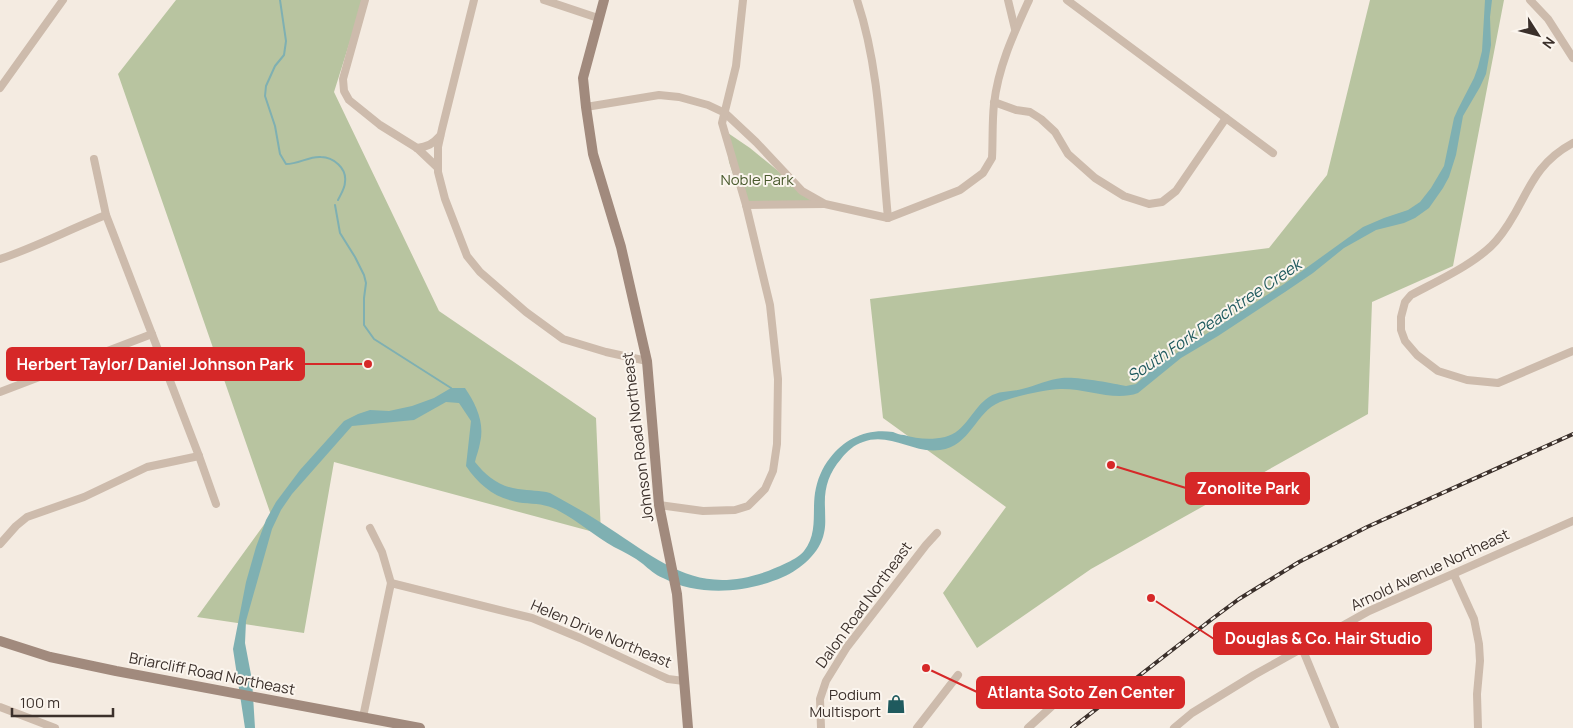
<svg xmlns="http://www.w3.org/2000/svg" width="1573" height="728" viewBox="0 0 1573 728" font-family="Manrope,sans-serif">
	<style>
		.green { fill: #b8c4a0 }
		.water { fill: #7fb0b2 }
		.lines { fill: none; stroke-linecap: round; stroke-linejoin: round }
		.stream { stroke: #7fb0b2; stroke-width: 2 }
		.street { stroke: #cdbbac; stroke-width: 8 }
		.secondary { stroke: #a18a7d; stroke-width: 10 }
		.rail-casing { stroke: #3b302b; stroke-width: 4 }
		.rail { stroke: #fbf5ee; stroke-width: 2; stroke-dasharray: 5.5; stroke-linecap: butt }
		.labels { text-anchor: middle; stroke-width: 4; stroke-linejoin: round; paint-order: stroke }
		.park-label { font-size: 15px; fill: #4a5a2e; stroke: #fbf5ee }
		.street-label { font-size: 15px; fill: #3b302b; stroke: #fbf5ee }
		.poi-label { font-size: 15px; fill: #3b302b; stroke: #fbf5ee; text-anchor: end }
		.water-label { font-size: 16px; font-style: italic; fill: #1f5a5e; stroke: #fbf5ee }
		.leader { fill: none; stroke: #d62828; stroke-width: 2 }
		.callout-dot { fill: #d62828; stroke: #fbf5ee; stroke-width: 2 }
		.callout { fill: #d62828; stroke: #d62828; stroke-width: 2 }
		.callout-label { font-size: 16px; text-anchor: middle; font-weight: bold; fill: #fff }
	</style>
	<rect width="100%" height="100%" fill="#f4ebe1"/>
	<g class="green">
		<path d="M176,0H363L334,92L439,311L596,418L601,534L334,462L304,633L197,617L271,515L118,74Z"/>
		<path d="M1370,0H1504L1453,266L1372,302L1368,414L1091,569L977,648L943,593L1006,507L883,418L870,299L1269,248L1327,175Z"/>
		<path d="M725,131L750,148L816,202H742L729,162Z"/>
	</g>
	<path class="water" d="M1485,0H1492L1490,17L1491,45L1486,74L1480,87L1463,116L1456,155L1449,177L1443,188L1429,208L1415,218L1404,223L1376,230L1344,248L1313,273L1285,292L1218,336L1181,358L1138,393C1114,402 1086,388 1060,389C1047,389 1012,397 1000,402C975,412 971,446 940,450C913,454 890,432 863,442C854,445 847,451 841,459C828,474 824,489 825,508C825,517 826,525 824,533C820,553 801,569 783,577C747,593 699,597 663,578C655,575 649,569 643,564C634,557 624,552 614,547C595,536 578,521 559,511C547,504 536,504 523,503C498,500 480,487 466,466L471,421L459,403L446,402L414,420L352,426L292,494L281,510L272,529L246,621L245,643L252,680L255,728H245L233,649L246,582L256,547L266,520L276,502L300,470L344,421L358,414L370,410L389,411L412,406L434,398L451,388H465C476,404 485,423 480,443C479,450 476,456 475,462C486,476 500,487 518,489C530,491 540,490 550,493C570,504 590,515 609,528C664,564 699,596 768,571C778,567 798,559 804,551C818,533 812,513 815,493C817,480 822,468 830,458C845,438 868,428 893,432C896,433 900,435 904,435C916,439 932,440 945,437C966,432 972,408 989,397C999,390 1011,392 1022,389C1035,386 1049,379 1062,378C1075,376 1112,383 1126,386L1136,384L1155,367L1284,284L1363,227L1384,218L1408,210L1420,202L1431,188L1444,166L1454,118L1458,109L1474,78L1478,67L1482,51Z"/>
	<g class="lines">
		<g class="stream">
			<path d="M280,0L286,41L284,55L275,66L266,86L265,96L275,126L280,154L286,164C299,164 309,156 321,157C333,157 347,168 345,182C345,188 341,194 338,200"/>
			<path d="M335,205L340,233L355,257L364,275L366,283L364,298V325L374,339L451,388"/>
		</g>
		<g class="street">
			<path d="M365,0L343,79L344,91L349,100L380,125L417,148L437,167"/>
			<path d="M474,0L442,129L438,147V172L445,199L467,256L480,272L526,312L563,339L606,352L647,361"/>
			<path d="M544,0L598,18"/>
			<path d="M857,0C880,69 881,146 888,218"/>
			<path d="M1008,0L1015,29"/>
			<path d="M1067,0L1273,153"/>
			<path d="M1530,0L1548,19L1573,58"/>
			<path d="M0,88L63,0"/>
			<path d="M994,102L1016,110L1030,112L1041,119L1055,132L1068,154L1095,178L1124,196L1149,204L1162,202L1176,191L1226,118"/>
			<path d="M586,107L659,95L679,97L708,105L725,113L756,142L802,191L825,204L888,218L960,190L983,173L992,158C993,140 992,122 994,104C998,67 1014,33 1029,0"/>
			<path d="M1573,143C1526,168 1527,206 1496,241C1477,263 1437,281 1411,295L1405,302L1401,317V330L1405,341L1417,355L1438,371L1467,380L1498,383L1573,351"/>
			<path d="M417,148C427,147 433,144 440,136"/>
			<path d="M94,159L106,215L199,456L216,504"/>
			<path d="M746,205L824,204"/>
			<path d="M0,259C36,247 70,229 106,215"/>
			<path d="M0,392L152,334"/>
			<path d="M659,505L703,511L735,510L748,506L765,489L773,471L777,444L778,379L770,305L746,205L722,123L736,66L743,0"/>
			<path d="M0,544L16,526L27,517L84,497L147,467L199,456"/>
			<path d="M1454,575L1474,619L1479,644L1480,661L1477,694L1478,728"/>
			<path d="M391,583L532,618L580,638L657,674L668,679L684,681"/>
			<path d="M1302,648L1335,728"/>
			<path d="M0,707L55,728"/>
			<path d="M363,717L391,583L382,552L370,528"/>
			<path d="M821,728L820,699L826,681L847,647L926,545L937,533"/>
			<path d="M917,728L958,675"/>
			<path d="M1028,728L1062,697"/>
			<path d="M1174,728L1192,713L1254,675L1369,611L1573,521"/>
		</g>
		<g class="secondary">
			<path d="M604,0L583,78L586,107L593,154L621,247L647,361L659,505L677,594L688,728"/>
			<path d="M0,641L50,657L116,671L420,728"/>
		</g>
		<g class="rail-casing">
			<path id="rail" d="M1072,728L1212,619L1239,599L1299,562L1367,527L1573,434"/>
		</g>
		<use href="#rail" class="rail"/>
	</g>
	<defs>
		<g id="shop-bare" transform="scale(1.5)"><path d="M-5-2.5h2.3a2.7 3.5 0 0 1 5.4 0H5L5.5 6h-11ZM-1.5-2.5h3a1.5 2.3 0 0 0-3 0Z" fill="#1f5a5e" stroke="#fbf5ee" stroke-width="2.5" paint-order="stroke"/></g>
	</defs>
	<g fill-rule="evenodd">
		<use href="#shop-bare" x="896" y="704"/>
	</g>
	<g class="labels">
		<g class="park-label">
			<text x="757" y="185">Noble Park</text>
		</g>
		<g class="street-label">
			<text transform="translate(638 437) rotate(-97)" y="5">Johnson Road Northeast</text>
			<text transform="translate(1430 570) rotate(-25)" y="5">Arnold Avenue Northeast</text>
			<text transform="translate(864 605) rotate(-54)" y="5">Dalon Road Northeast</text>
			<text transform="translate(601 634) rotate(23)" y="5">Helen Drive Northeast</text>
			<text transform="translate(212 674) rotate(11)" y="5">Briarcliff Road Northeast</text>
		</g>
		<g class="poi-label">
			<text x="881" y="700">Podium<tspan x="881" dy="17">Multisport</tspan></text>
		</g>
		<g class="water-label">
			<text transform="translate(1214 320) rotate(-34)" y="6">South Fork Peachtree Creek</text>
		</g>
	</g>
	<path class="leader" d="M368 364L304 364M1111 465L1186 488M1151 598L1214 639M926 668L977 692"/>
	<g class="callout-dot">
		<circle cx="368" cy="364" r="5"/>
		<circle cx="1111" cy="465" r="5"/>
		<circle cx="1151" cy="598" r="5"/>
		<circle cx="926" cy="668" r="5"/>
	</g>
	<g class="callout">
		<rect x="7" y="348" width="297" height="32" rx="5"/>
		<rect x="1186" y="473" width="123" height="31" rx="5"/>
		<rect x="1214" y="623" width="217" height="31" rx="5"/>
		<rect x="977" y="677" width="207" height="31" rx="5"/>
	</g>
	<g class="callout-label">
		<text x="155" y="370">Herbert Taylor/ Daniel Johnson Park</text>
		<text x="1248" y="494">Zonolite Park</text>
		<text x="1323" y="644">Douglas &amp; Co. Hair Studio</text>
		<text x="1081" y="698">Atlanta Soto Zen Center</text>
	</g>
	<g transform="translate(1538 35) rotate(126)" stroke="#fbf5ee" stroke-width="4" paint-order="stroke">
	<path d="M0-4L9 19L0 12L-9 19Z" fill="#3b302b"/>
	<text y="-8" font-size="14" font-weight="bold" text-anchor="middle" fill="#3b302b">N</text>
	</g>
	<path d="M12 708v8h101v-8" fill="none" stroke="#3b302b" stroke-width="2.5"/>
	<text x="20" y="708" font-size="15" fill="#3b302b" stroke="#fbf5ee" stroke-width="4" paint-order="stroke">100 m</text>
</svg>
